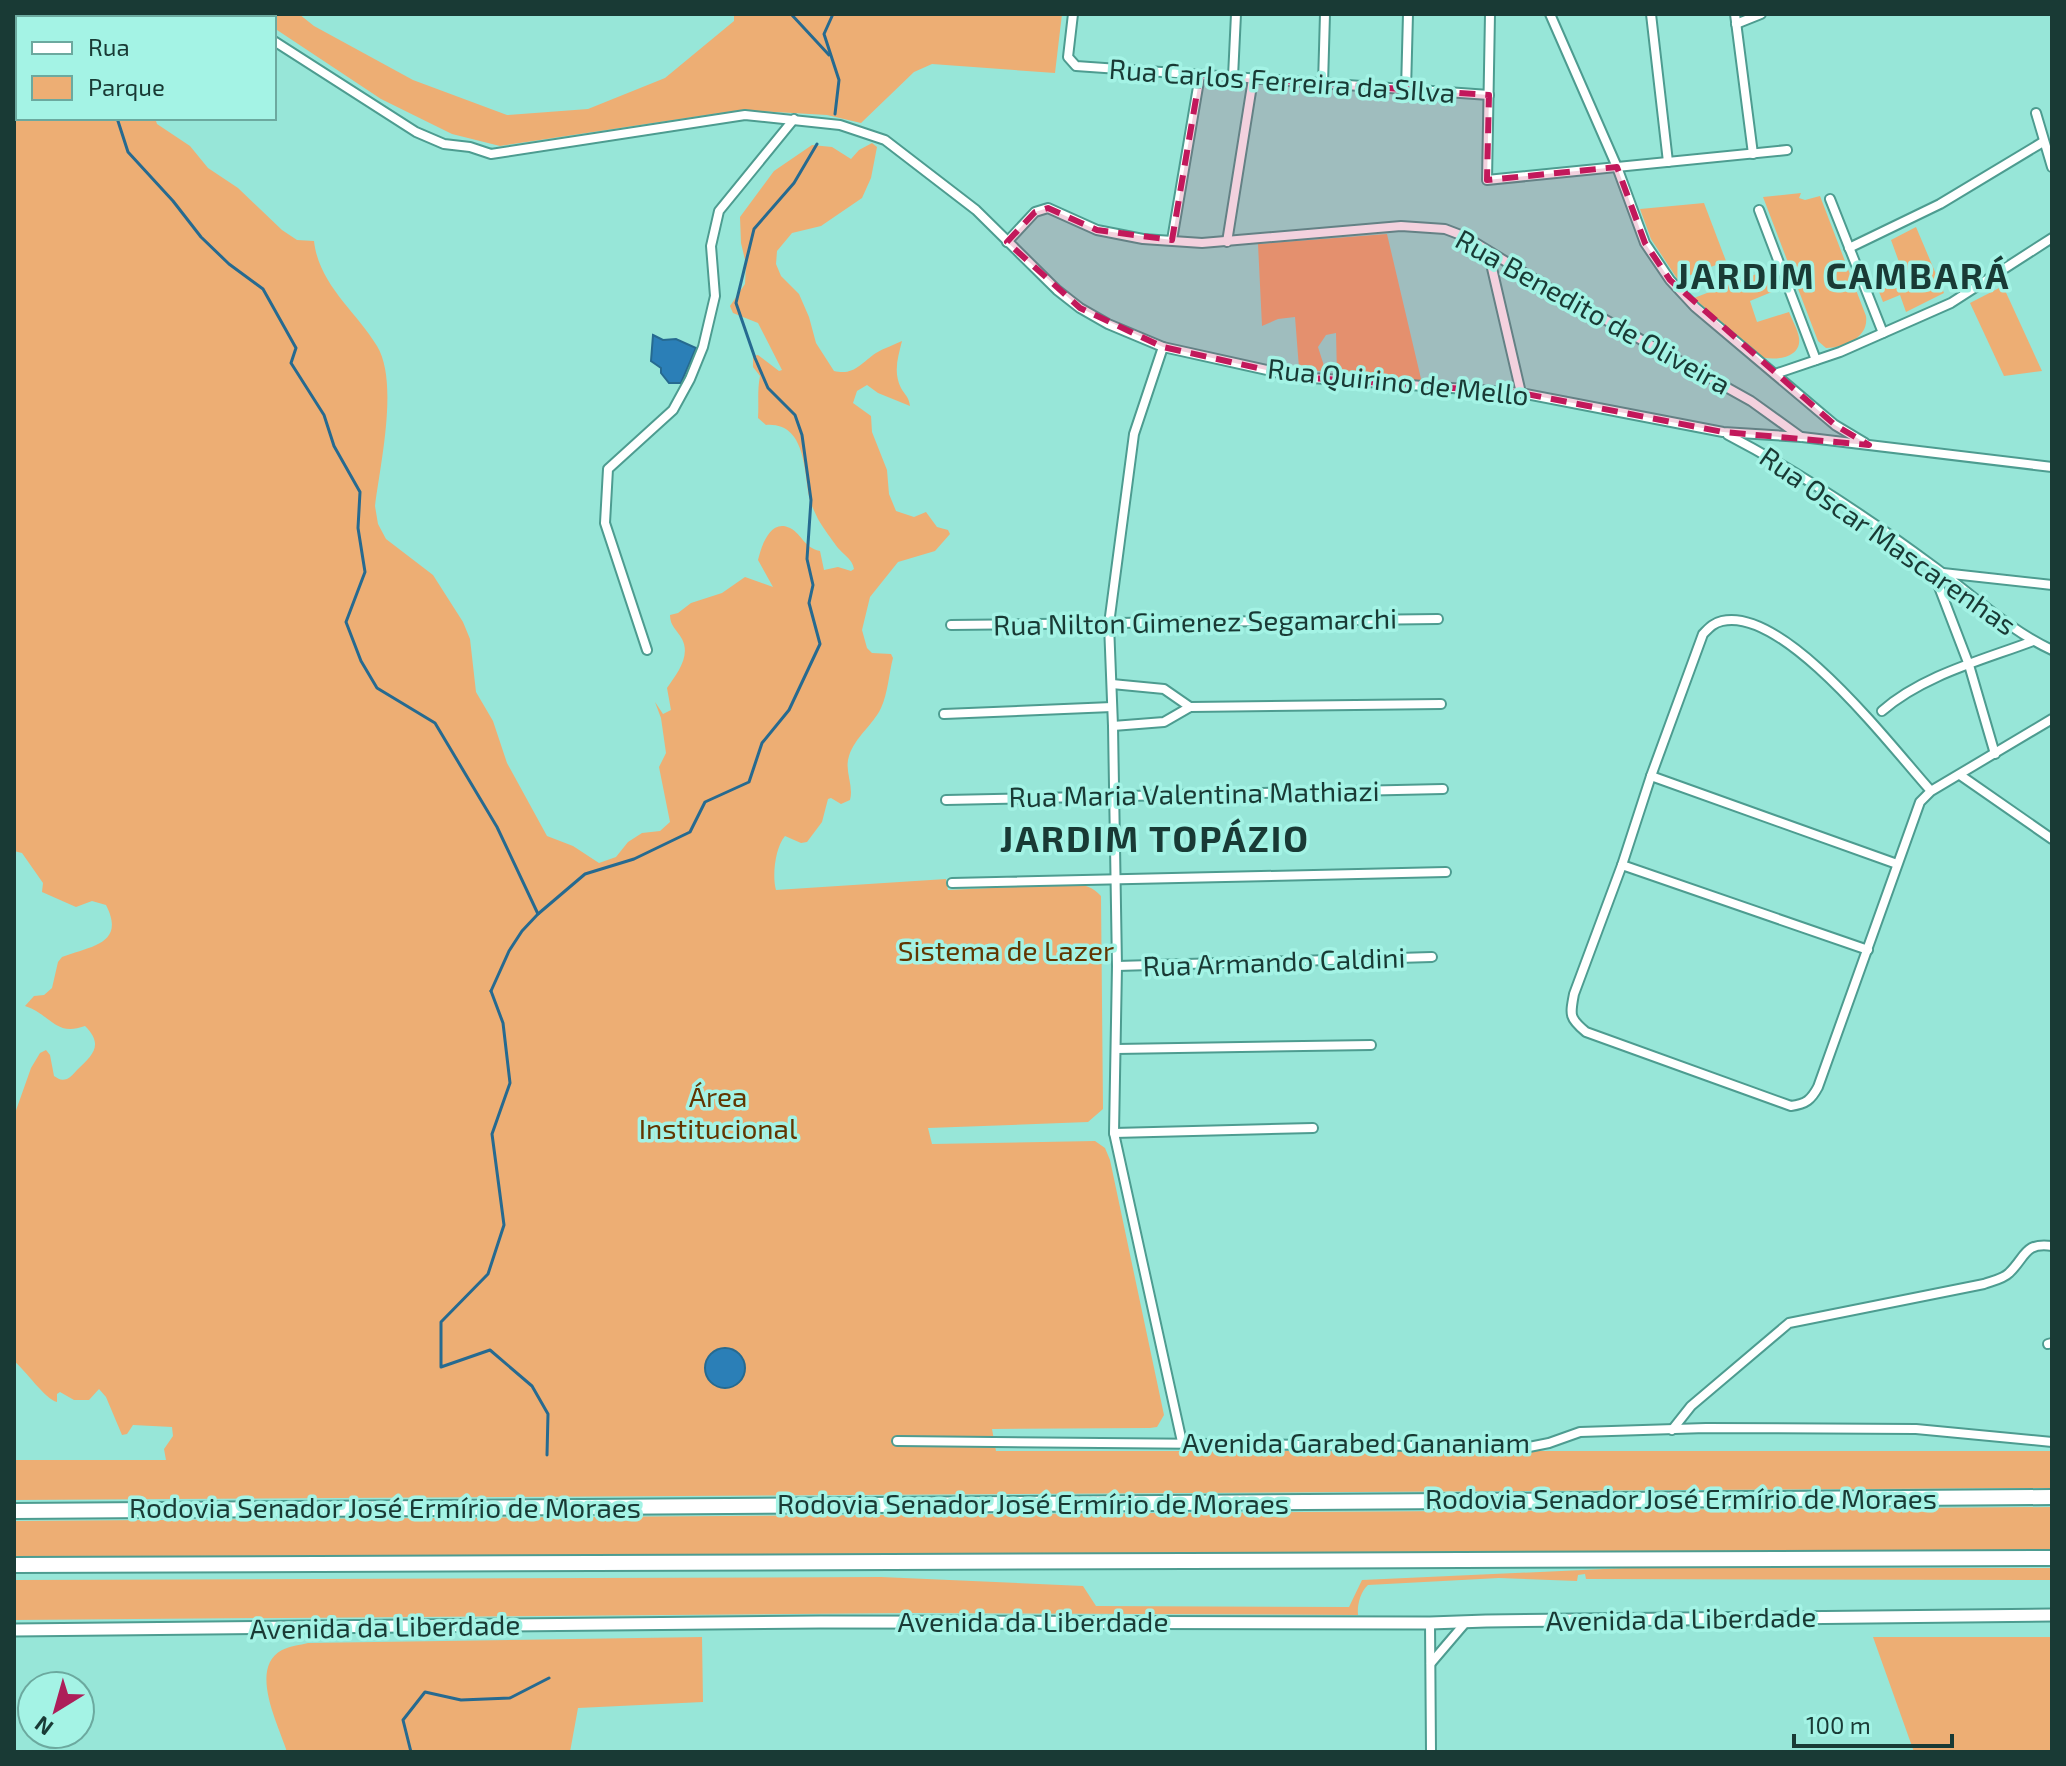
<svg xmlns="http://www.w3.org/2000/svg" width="2066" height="1766" viewBox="0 0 2066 1766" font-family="'Exo 2',sans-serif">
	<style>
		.green { fill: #edae74 }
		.water { fill: #2b7fb7; stroke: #266a90; stroke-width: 2 }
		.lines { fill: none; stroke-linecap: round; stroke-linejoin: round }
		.stream { stroke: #266a90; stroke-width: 3 }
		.street-casing { stroke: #4d9c90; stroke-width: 12 }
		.secondary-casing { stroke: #4d9c90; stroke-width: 15 }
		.highway-casing { stroke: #4d9c90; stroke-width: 18 }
		.street { stroke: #fff; stroke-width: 8 }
		.secondary { stroke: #fff; stroke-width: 11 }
		.highway { stroke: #fff; stroke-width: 14 }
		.marked { fill: #c2185b; fill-opacity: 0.2; stroke: #c2185b; stroke-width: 6; stroke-dasharray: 16 10; stroke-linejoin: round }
		.labels { text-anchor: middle; stroke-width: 7; stroke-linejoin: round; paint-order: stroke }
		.street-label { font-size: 28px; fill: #193a35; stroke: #a4f3e5 }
		.park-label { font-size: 28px; fill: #623500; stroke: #a4f3e5 }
		.district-label { font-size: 36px; font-weight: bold; letter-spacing: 2px; fill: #193a35; stroke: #a4f3e5 }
	</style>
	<rect width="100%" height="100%" fill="#97e6d8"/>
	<g class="green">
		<path d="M14,14H56L58,18H18V118H155L157,124L190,146L208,168L238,188L282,230L297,240L314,241C319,285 356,311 377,346C399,382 380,465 375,506L378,524L386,539L433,575L463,622L470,639L476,692L493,721L507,763L547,836L573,846L599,863L616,857L628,842L642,833L660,831L670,822L659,767L666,753L661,718L655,702L663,714L671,710L667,688C677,674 691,656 682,639C677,630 670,626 670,615L678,613L691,603L722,593L745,577L773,587L758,560C761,547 770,518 790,528C803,535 803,547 820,551L824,570L838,567L851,571L854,569C852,559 846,557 839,549C836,546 820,523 818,519C815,512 810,504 809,496C804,469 805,422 766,425L758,418C759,403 757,391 760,376L753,367V356L758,355L779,371L782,370L758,323L733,313L730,306L745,284L746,264L741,243L740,217L774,171L812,145L832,147L851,159L859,150L872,143L877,147L871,178L862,198L821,226L792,233L777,251L776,264L781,276L799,294L809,317L816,343L834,371C854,376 861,363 876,353C884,348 894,345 902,341C898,357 893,372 901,388C905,395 909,397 910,406L878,393L867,385L857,391L853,403L871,416L872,432L887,470L889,494L896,511L914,517L926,512L937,527L948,530L950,534L935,551L898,562L870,597L862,630L867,648L872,653L891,654L893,658C889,673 888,693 881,708C873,725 855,737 849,756C844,771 854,785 850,800L841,804L831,798L828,799L822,822L807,842L801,843L785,836C775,848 772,876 776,890L946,879L948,890L1074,884C1085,885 1093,887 1101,896L1103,1109L1088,1122L928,1128L932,1144L1095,1141L1105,1148L1110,1160L1164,1415L1157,1427L1150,1428L992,1429L996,1451H2052V1488L14,1500V1460H166L164,1449L173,1436L172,1427L133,1425L127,1434L122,1435L106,1397L99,1389L89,1400H74L60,1392L57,1394V1402C45,1399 26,1371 14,1361V1116L31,1068L40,1053L46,1050L50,1055L54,1076C59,1079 61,1081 67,1079C71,1077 74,1073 77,1070C93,1055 104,1045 85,1026C55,1037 52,1015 25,1006L34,996L44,995L52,988L58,962L62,957C91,946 126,944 106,905L92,901L76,907L42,892L43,883L22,853L14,851Z"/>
		<path d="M254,14H299L314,26L413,80L507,115L588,109L665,78L734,21V14H1062L1055,73L932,64L914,72L861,123L827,115L740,110L500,146L452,134L381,99L274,28V18H259Z"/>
		<path d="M1801,193L1799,198L1805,200L1820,196L1866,316C1869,337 1846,347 1826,348L1818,341L1763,197Z"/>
		<path d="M1704,203L1726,261L1678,280L1651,239L1640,209Z"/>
		<path d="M1916,227L1944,293L1906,312L1900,295L1883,302L1876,284L1903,273L1891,240Z"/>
		<path d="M1387,234L1422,383L1337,375L1336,333L1326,335L1318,347L1326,372L1299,368L1295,317L1278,319L1262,326L1258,244Z"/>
		<path d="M1772,268L1779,289L1750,301L1757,322L1789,312C1792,320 1798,330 1799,338C1802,360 1769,362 1756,355L1694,298Z"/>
		<path d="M2003,286L2042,371L2004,376L1970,303Z"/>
		<path d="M2052,1507V1550L14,1560V1521Z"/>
		<path d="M1626,1568H2052V1580L1586,1579L1585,1574L1578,1575L1577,1581L1499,1578L1368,1585C1360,1592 1357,1606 1358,1615L912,1613L14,1620V1580L881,1577L1083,1586L1096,1606L1349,1607L1362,1580Z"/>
		<path d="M702,1637L703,1702L578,1708L570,1752H287C279,1726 248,1668 282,1650C290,1646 300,1645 308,1643Z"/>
		<path d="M1873,1637H2052V1752H1914Z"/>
	</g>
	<g class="water">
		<path d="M653,335L663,340L676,339L696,348L681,383H669L661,373V368L651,361Z"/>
		<circle cx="725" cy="1368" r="20"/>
	</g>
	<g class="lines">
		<g class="stream">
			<path d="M791,14L829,55"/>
			<path d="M833,14L824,34L839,80L835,114"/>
			<path d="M39,18L40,14"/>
			<path d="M117,118L128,152L173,201L201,237L229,264L263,289L296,348L291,363L324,415L334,446L360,492L358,528L365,572L346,622L361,661L377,688L435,723L497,827L538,914"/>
			<path d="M491,991L509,951L522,931L538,914L585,874L634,859L690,832L705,802L749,782L762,743L789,710L820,644L809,603L813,585L807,559L811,500L802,435L795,415L768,388L755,358L736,303L754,229L794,183L817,144"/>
			<path d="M491,991L503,1023L510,1083L492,1134L504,1225L488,1274L441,1322V1367L490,1350L532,1386L548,1414L547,1455"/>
			<path d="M411,1752L403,1720L425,1692L461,1700L510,1698L549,1678"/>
		</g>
		<g class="street-casing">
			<g id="street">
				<path d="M232,14L238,18"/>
				<path d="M1073,14L1068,57L1076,66L1489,95"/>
				<path d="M1490,14L1487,180L1787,150"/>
				<path d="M1550,14L1617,167L1645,243L1670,280L1695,307L1835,425L1865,443"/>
				<path d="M1651,14L1668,162"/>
				<path d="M1735,14L1753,154"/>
				<path d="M1736,24L1761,14"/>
				<path d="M274,41L416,132L444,144L470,147L491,154L745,115L840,125L885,140L976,210L1057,290L1080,308L1108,324L1163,347L1298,377L1521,393L1723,432L1802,437L2052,467"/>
				<path d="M1233,77L1236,14"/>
				<path d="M1323,84L1325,14"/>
				<path d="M1406,90L1408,14"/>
				<path d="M2036,113L2052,167"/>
				<path d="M1830,199L1883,333"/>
				<path d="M1759,210L1816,360"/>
				<path d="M1172,240L1200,75"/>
				<path d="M1007,242L1035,212L1048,208L1097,230L1143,239L1202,243L1401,226L1445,229L1466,237L1552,290L1751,401L1801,437"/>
				<path d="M1227,242L1253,79"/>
				<path d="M1849,248L1940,204L2043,142"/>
				<path d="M1488,251L1521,393"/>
				<path d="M1163,347L1134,434L1109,624L1113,726L1117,966L1114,1133L1182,1442"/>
				<path d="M1775,374L1840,352L1951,303L2052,238"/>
				<path d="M1728,435C1799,472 1868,518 1933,566C1973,595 2007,629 2052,650"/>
				<path d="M1931,566L1969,665L1995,754"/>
				<path d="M1943,573L2052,585"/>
				<path d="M951,625L1438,619"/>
				<path d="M647,650L605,523L608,469L673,410L690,379L703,347L715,296L711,246L719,211L794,119"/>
				<path d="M1112,684L1164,689L1190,707"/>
				<path d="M1882,711C1923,675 1983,660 2033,641"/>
				<path d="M944,714L1112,707"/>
				<path d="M1113,726L1164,722L1190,707L1441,704"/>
				<path d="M1960,775L2052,839"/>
				<path d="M1651,776L1897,864"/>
				<path d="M1931,791C1893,749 1785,606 1722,621C1713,623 1709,628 1703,634L1651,776L1622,865L1574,994C1570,1015 1569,1018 1586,1032L1791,1106C1806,1104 1811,1100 1818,1087L1920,802L1931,791L2052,719"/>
				<path d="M946,800L1443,789"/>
				<path d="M1622,865L1868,950"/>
				<path d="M952,883L1446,872"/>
				<path d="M1117,966L1432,957"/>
				<path d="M1116,1049L1371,1045"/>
				<path d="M1114,1133L1313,1128"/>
				<path d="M2048,1344L2052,1343"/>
				<path d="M1672,1430L1691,1406L1789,1323L1984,1284C1992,1281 2003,1279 2009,1273C2026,1257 2024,1242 2052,1246"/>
				<path d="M897,1441L1529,1447L1549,1443L1580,1432L1706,1428L1916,1429L2052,1442"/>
				<path d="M1430,1623L1431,1752"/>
				<path d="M1431,1663L1466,1622"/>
			</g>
		</g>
		<g class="secondary-casing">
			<path id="secondary" d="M14,1630L820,1622L1430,1623L1486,1621L2052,1615"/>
		</g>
		<g class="highway-casing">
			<g id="highway">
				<path d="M14,1511L2052,1497"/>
				<path d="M14,1565L2052,1558"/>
			</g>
		</g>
		<use href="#street" class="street"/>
		<use href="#secondary" class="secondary"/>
		<use href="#highway" class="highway"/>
	</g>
	<path class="marked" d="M1200,75L1489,95L1487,180L1617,167L1645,243L1670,280L1835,425L1869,445L1723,432L1521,393L1298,377L1163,347L1080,308L1007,242L1035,212L1048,208L1097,230L1172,240Z"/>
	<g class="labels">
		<g class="street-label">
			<text transform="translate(1282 81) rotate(4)" y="10">Rua Carlos Ferreira da SIlva</text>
			<text transform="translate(1593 312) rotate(29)" y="10">Rua Benedito de Oliveira</text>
			<text transform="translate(1398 382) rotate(6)" y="10">Rua Quirino de Mello</text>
			<text transform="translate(1888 541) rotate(35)" y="10">Rua Oscar Mascarenhas</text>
			<text transform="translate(1195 622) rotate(-1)" y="10">Rua Nilton Gimenez Segamarchi</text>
			<text transform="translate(1194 794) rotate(-1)" y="10">Rua Maria Valentina Mathiazi</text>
			<text transform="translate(1274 962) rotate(-2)" y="10">Rua Armando Caldini</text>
			<text x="1356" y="1453">Avenida Garabed Gananiam</text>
			<text x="1681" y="1509">Rodovia Senador José Ermírio de Moraes</text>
			<text x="1033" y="1514">Rodovia Senador José Ermírio de Moraes</text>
			<text x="385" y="1518">Rodovia Senador José Ermírio de Moraes</text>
			<text transform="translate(1681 1619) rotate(-1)" y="10">Avenida da Liberdade</text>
			<text x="1033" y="1632">Avenida da Liberdade</text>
			<text transform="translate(385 1627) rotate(-1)" y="10">Avenida da Liberdade</text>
		</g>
		<g class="park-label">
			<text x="1006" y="961">Sistema de Lazer</text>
			<text x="718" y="1107">Área<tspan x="718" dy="32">Institucional</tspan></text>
		</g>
		<g class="district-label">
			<text x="1843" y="289">JARDIM CAMBARÁ</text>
			<text x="1155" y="852">JARDIM TOPÁZIO</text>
		</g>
	</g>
	<rect width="2066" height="1766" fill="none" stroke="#193a35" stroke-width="32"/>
	<rect x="16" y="16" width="260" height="104" fill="#a4f3e5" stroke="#6ca99f" stroke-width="2"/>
	<rect x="32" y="42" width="40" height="12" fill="#ffffff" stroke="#6ca99f" stroke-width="2"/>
	<text x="88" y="56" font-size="24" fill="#193a35">Rua</text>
	<rect x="32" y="76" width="40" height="24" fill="#edae74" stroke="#6ca99f" stroke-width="2"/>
	<text x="88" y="96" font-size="24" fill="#193a35">Parque</text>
	<g transform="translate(56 1710) rotate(217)"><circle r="38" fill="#a4f3e5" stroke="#6ca99f" stroke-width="2"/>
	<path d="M0-6L14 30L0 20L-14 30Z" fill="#ad1e59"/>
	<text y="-12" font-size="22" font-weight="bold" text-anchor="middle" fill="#193a35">N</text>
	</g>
	<path d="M1794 1734v12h158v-12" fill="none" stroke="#193a35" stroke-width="4"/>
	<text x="1806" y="1734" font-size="24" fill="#193a35" stroke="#a4f3e5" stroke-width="6" paint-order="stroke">100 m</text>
</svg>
